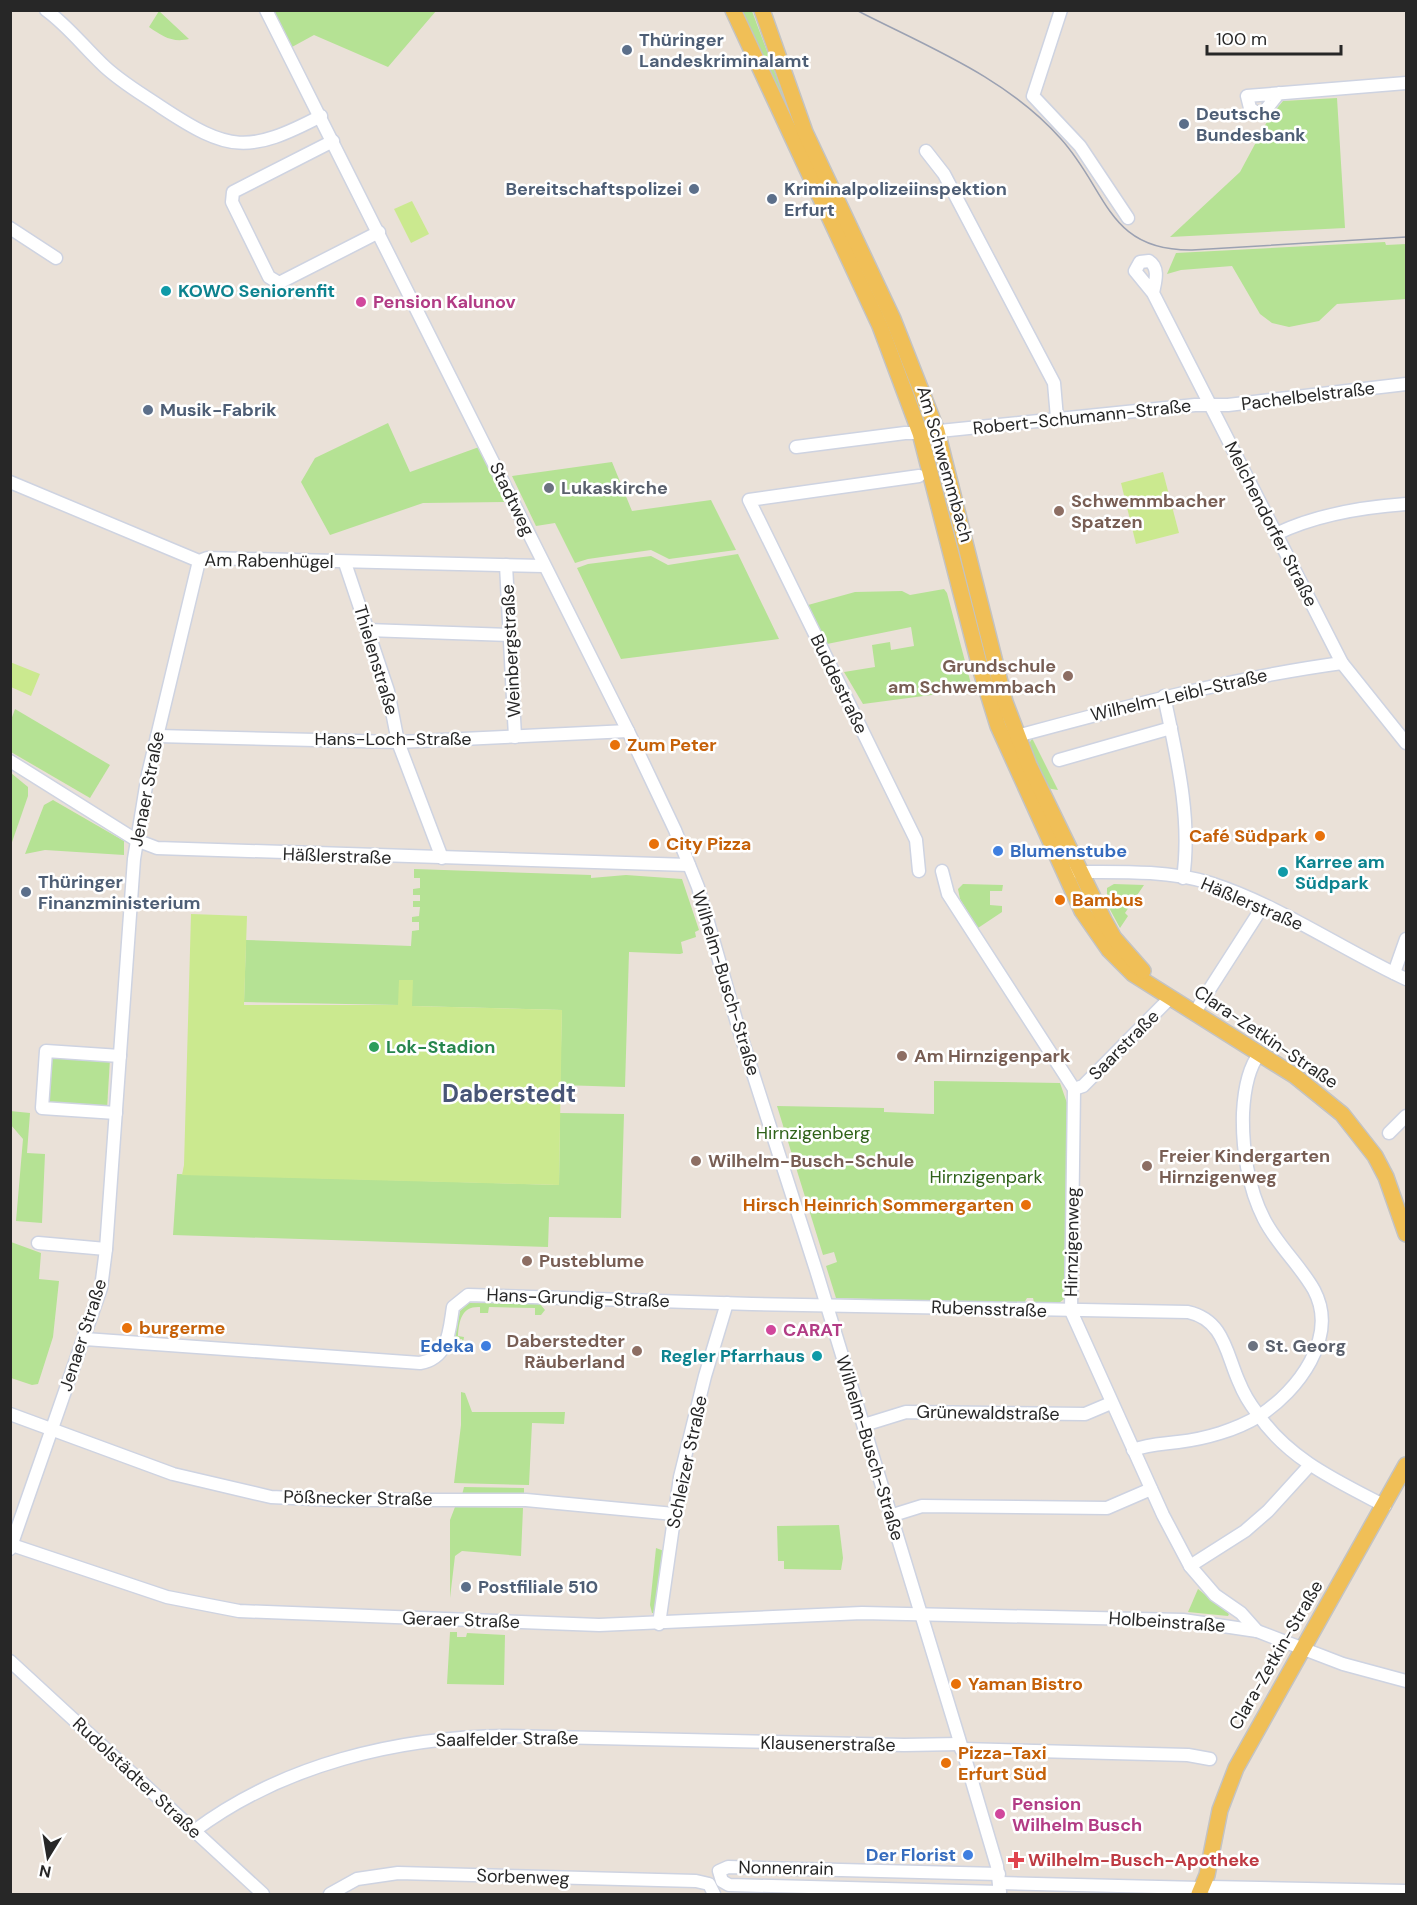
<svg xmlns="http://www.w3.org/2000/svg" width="1417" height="1905" viewBox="0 0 1417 1905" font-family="'DM Sans',sans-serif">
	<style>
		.green { fill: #b5e294 }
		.pitch { fill: #cbe98f }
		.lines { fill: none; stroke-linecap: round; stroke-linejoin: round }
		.minor-casing { stroke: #ced3e1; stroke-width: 15 }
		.major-casing { stroke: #c3c3c3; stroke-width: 18 }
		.minor { stroke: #fff; stroke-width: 12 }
		.major { stroke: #f0bf57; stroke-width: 15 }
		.tram { stroke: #9ba1b2; stroke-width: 1.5 }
		.service-dot { fill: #5c6f8a; stroke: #fff; stroke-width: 2 }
		.culture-dot { fill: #0f9aa8; stroke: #fff; stroke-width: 2 }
		.hotel-dot { fill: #d1479c; stroke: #fff; stroke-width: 2 }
		.worship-dot { fill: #6b7280; stroke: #fff; stroke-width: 2 }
		.education-dot { fill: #8d6e63; stroke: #fff; stroke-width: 2 }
		.food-dot { fill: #e8710a; stroke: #fff; stroke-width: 2 }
		.shop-dot { fill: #3f7fe0; stroke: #fff; stroke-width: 2 }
		.leisure-dot { fill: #2e9e5b; stroke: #fff; stroke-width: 2 }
		.health-dot { fill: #e0444e; stroke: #fff; stroke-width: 2 }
		.labels { text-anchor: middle; stroke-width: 5; stroke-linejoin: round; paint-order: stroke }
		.service-label { font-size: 18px; font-weight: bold; fill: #4e5e75; stroke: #fff; text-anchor: start }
		.culture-label { font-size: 18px; font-weight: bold; fill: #0d838f; stroke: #fff; text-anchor: start }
		.hotel-label { font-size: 18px; font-weight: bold; fill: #b23c85; stroke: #fff; text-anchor: start }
		.street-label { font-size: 18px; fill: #272727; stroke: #fff }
		.worship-label { font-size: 18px; font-weight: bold; fill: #5b616d; stroke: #fff; text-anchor: start }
		.education-label { font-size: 18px; font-weight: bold; fill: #785e54; stroke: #fff; text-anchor: start }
		.food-label { font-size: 18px; font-weight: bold; fill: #c56008; stroke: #fff; text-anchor: start }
		.shop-label { font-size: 18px; font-weight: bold; fill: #366cbe; stroke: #fff; text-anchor: end }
		.leisure-label { font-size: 18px; font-weight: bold; fill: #27864d; stroke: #fff; text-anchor: start }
		.park-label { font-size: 18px; fill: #2f6219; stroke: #fff }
		.health-label { font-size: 18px; font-weight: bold; fill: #be3a42; stroke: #fff; text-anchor: start }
		.district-label { font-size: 24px; font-weight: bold; fill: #485577; stroke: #fff }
	</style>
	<rect width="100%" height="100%" fill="#eae1d8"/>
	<g class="green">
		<path d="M159,11L189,39C172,43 162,36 149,27Z"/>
		<path d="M272,11H436L388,67L314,35L292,47Z"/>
		<path d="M738,11H752L802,145Z"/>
		<path d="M1337,98L1345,228L1170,237L1240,172L1269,118L1283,101Z"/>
		<path d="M1385,242L1386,245L1406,244V299L1337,304L1319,321L1289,327L1272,323L1260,314L1232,266L1181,270L1167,274L1176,253Z"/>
		<path d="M388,423L410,472L479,447L505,502L423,503L330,535L301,482L315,458Z"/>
		<path d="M612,462L632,511L711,500L736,550L669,559L651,550L588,559L575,563L555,523L536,526L512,476Z"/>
		<path d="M738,554L779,639L621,659L577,568L588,564L651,556L668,565Z"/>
		<path d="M944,589L947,593L971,684L969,690L863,704L844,672L875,667L872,645L890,642L891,650L914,646L911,627L827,644L808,605L855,592L902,591L910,595Z"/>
		<path d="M15,709L110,765L90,798L11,752V720Z"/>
		<path d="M1032,738L1058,790L1046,788L1029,744Z"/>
		<path d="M11,773L28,787V796L11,845Z"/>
		<path d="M53,800L124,841V855L45,850L25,854L44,805Z"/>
		<path d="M414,869L591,875V878L626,875L682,879L699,930L695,932L696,937L681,942L683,953L680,954L629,952L625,1087L560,1085L562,1010L412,1006V980H400L399,1005L244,1002L246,940L411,946L412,931L419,930V922H412V917L419,916L420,907H413V901H420V895H413V889L420,888V878H414Z"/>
		<path d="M963,884L1003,885L1002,891H990V905L1002,906V912L978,928L960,899L958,889Z"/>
		<path d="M1114,884L1144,885L1125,913L1128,916L1120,928L1107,904V888Z"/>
		<path d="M51,1055L110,1059L107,1109L47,1105Z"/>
		<path d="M934,1081L1060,1083L1067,1103L1064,1299L1059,1303L1034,1302L1033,1298H1027L1024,1303L836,1298L826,1266L837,1262L834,1252L823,1255L777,1106L884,1108V1112L934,1114Z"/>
		<path d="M10,1111L30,1113L27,1153L45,1154L42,1223L16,1221L23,1139L11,1125Z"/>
		<path d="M560,1113L624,1114L621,1218L549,1217L548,1247L173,1235L177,1174L559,1185Z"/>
		<path d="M11,1242L41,1253L39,1279L59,1281L53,1337L38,1384L32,1385L11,1378Z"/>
		<path d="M469,1303L540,1304L545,1310L541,1315H535V1308L489,1307L488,1313H480V1307C462,1306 459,1320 458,1336L464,1337L463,1343L462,1339H457L454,1342L460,1311Z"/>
		<path d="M461,1392L465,1393L472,1412H565L564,1424L532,1423L529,1485L454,1483L461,1425Z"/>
		<path d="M464,1487L524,1488V1496L462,1495Z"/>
		<path d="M455,1507L523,1508L521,1556L462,1551L455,1556L450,1598V1520Z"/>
		<path d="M839,1525L843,1558L841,1570L784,1569V1561H778L777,1526Z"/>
		<path d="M656,1548L664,1551L656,1613H652L650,1605Z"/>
		<path d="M1198,1589L1229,1614L1228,1616L1188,1612Z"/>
		<path d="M450,1632H457V1637H466L467,1633L505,1635L504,1685L447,1684Z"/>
	</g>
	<g class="pitch">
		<path d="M412,201L429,234L411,243L394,209Z"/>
		<path d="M1163,472L1179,533L1136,544L1121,483Z"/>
		<path d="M10,662L40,674L31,696L11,687Z"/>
		<path d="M191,914L247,916L244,1005H398L399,980H413L412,1006L562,1010L559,1185L182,1175L184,1165Z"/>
	</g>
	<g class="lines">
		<g class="minor-casing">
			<g id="minor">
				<path d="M46,10C68,26 83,46 102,64C119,81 142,94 161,107C229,152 248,154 321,116"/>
				<path d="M266,10L628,731L675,830L698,887L739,1030L816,1270L971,1778L997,1866L1000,1894"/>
				<path d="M1061,10L1033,96L1080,146L1128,218"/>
				<path d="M1279,93L1264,112H1255L1250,108L1247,96L1406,83"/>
				<path d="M333,141L233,192L232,202L269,277L279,283L379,232"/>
				<path d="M926,151L944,174L1054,383L1057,418"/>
				<path d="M10,228L56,258"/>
				<path d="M1153,293C1155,282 1160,268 1149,261L1140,262L1135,271L1153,293L1342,663L1406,743"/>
				<path d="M796,447L905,433H920L1195,405H1228L1406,384"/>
				<path d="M919,476L749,500L916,840L919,871"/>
				<path d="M10,482L199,561L207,558L544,566"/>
				<path d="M1276,534C1315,515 1364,507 1406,504"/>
				<path d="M345,563L388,691L398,742L442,858"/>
				<path d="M506,565L515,737"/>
				<path d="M367,630L510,635"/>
				<path d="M1164,696C1176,754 1192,818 1183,878"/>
				<path d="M157,736L398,742L628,731"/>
				<path d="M1017,736C1125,707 1231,678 1342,663"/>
				<path d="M1059,760L1171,728"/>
				<path d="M10,761L136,840L157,848L689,865"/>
				<path d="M942,871L948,894L1074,1089L1071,1311L1163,1515L1190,1566L1215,1595L1241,1613L1257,1631"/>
				<path d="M1074,872C1118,872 1167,870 1210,883C1279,905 1341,949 1406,979"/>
				<path d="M1394,973L1406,939"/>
				<path d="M1195,1012L1263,906"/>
				<path d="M1074,1089L1083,1086L1171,997"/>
				<path d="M116,1113L42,1108L46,1051L120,1056"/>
				<path d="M1389,1133L1406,1116"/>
				<path d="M38,1243L106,1249"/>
				<path d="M85,1339L420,1363C449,1358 449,1332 453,1307L468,1295L752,1304L1188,1312C1224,1320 1226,1353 1239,1382C1243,1392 1250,1404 1257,1413C1288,1459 1337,1481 1385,1506"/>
				<path d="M10,1414L173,1474L271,1497L335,1500H526L674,1514"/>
				<path d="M864,1425L906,1412L1085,1414L1111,1403"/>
				<path d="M1133,1450C1148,1444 1162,1444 1178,1442C1205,1439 1236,1430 1259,1416C1298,1391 1339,1337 1314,1290C1300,1265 1277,1245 1264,1219C1248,1188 1242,1148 1243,1113C1244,1093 1247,1069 1260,1053"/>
				<path d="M890,1516L922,1506L1107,1508L1151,1489"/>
				<path d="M12,1545L167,1597L239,1611L599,1625L862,1613L1183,1620L1257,1631L1343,1664L1406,1681"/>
				<path d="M10,1549L101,1288L106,1249L134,859L148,774L199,561"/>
				<path d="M1190,1566L1245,1531L1268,1511L1309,1466"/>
				<path d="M659,1624L680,1477L705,1376L727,1303"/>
				<path d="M10,1661L263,1894"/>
				<path d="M961,1749L1188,1755L1210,1759"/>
				<path d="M194,1831C282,1765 397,1737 506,1736L904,1745L960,1744"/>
				<path d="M999,1874L728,1867L719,1871L722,1881L729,1885L1000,1892"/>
				<path d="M1000,1883L1200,1888"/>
				<path d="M1210,1887L1406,1891"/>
				<path d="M330,1894L357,1879L398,1873L696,1881L709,1884L714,1894"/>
			</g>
		</g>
		<g class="major-casing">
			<g id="major">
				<path d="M733,10L880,326L920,433L981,671L998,726L1082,911L1109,950L1133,974L1295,1076L1342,1114L1375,1156L1386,1177L1406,1234"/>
				<path d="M762,10L805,132L893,319L937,431L1005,702L1029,765L1104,920L1114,938L1143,971"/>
				<path d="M1199,1894L1207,1875L1220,1810L1236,1768L1406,1465"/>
			</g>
		</g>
		<use href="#minor" class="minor"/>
		<use href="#major" class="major"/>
		<path class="tram" d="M856,10C928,47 1006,77 1061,139C1108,191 1107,251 1192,250L1406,237"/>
	</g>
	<g class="service-dot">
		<circle cx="627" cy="50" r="6"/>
		<circle cx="1184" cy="124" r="6"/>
		<circle cx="694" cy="189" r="6"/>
		<circle cx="772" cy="199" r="6"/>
		<circle cx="148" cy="410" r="6"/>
		<circle cx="26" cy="892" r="6"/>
		<circle cx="466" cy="1587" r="6"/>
	</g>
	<g class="culture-dot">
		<circle cx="166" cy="291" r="6"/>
		<circle cx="1283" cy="872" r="6"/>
		<circle cx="817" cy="1356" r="6"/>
	</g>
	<g class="hotel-dot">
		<circle cx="361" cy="302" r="6"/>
		<circle cx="771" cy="1330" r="6"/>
		<circle cx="1000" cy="1814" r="6"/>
	</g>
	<g class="worship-dot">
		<circle cx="549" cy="488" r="6"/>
		<circle cx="1253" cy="1346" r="6"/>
	</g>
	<g class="education-dot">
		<circle cx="1059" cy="511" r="6"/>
		<circle cx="1068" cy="676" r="6"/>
		<circle cx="902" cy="1056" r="6"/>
		<circle cx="696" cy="1161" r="6"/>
		<circle cx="1147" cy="1166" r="6"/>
		<circle cx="527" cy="1261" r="6"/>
		<circle cx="637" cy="1351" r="6"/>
	</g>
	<g class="food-dot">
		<circle cx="615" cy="745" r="6"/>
		<circle cx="1320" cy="836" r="6"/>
		<circle cx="654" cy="844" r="6"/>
		<circle cx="1060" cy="900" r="6"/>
		<circle cx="1026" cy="1205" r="6"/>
		<circle cx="127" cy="1328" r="6"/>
		<circle cx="956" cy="1684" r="6"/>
		<circle cx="946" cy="1763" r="6"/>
	</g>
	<g class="shop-dot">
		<circle cx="998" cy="851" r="6"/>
		<circle cx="486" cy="1346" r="6"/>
		<circle cx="968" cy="1855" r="6"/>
	</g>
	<circle class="leisure-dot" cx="374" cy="1047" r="6"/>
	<path class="health-dot" d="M1013 1851h6v6h6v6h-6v6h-6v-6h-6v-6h6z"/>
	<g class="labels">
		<g class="service-label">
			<text x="639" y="46">Thüringer<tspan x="639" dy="21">Landeskriminalamt</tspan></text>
			<text x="1196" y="120">Deutsche<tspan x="1196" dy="21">Bundesbank</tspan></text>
			<text x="682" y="195" text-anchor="end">Bereitschaftspolizei</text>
			<text x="784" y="195">Kriminalpolizeiinspektion<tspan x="784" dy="21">Erfurt</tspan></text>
			<text x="160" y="416">Musik-Fabrik</text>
			<text x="38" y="888">Thüringer<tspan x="38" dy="21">Finanzministerium</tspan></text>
			<text x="478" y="1593">Postfiliale 510</text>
		</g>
		<g class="culture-label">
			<text x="178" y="297">KOWO Seniorenfit</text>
			<text x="1295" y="868">Karree am<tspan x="1295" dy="21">Südpark</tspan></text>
			<text x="805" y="1362" text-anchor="end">Regler Pfarrhaus</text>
		</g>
		<g class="hotel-label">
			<text x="373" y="308">Pension Kalunov</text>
			<text x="783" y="1336">CARAT</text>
			<text x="1012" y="1810">Pension<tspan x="1012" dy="21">Wilhelm Busch</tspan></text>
		</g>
		<g class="street-label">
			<text transform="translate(1308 396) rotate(-7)" y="6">Pachelbelstraße</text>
			<text transform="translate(1082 417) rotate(-6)" y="6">Robert-Schumann-Straße</text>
			<text transform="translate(945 464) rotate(74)" y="6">Am Schwemmbach</text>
			<text transform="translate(512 499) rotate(64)" y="6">Stadtweg</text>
			<text transform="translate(1271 524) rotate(63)" y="6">Melchendorfer Straße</text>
			<text transform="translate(269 561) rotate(1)" y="6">Am Rabenhügel</text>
			<text transform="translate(511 651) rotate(-93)" y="6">Weinbergstraße</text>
			<text transform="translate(376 660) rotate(73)" y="6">Thielenstraße</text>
			<text transform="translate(839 684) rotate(64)" y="6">Buddestraße</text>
			<text transform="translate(1179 695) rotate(-13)" y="6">Wilhelm-Leibl-Straße</text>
			<text x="393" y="745">Hans-Loch-Straße</text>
			<text transform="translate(147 789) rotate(-79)" y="6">Jenaer Straße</text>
			<text transform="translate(337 856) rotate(2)" y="6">Häßlerstraße</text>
			<text transform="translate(1252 904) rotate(23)" y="6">Häßlerstraße</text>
			<text transform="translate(726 983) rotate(73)" y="6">Wilhelm-Busch-Straße</text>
			<text transform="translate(1266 1037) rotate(34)" y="6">Clara-Zetkin-Straße</text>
			<text transform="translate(1124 1045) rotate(-45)" y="6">Saarstraße</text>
			<text transform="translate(1072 1242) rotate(-89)" y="6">Hirnzigenweg</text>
			<text transform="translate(578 1298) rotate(2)" y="6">Hans-Grundig-Straße</text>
			<text transform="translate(989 1309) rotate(2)" y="6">Rubensstraße</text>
			<text transform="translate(83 1335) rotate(-72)" y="6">Jenaer Straße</text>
			<text transform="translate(988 1413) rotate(1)" y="6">Grünewaldstraße</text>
			<text transform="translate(870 1448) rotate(73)" y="6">Wilhelm-Busch-Straße</text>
			<text transform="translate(687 1462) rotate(-78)" y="6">Schleizer Straße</text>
			<text transform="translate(358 1498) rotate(1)" y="6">Pößnecker Straße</text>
			<text transform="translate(461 1620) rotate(2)" y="6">Geraer Straße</text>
			<text transform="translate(1167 1622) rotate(4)" y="6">Holbeinstraße</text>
			<text transform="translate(1276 1655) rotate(-60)" y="6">Clara-Zetkin-Straße</text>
			<text transform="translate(507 1739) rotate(-1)" y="6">Saalfelder Straße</text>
			<text transform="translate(828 1744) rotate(1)" y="6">Klausenerstraße</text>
			<text transform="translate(137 1778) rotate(43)" y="6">Rudolstädter Straße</text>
			<text transform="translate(786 1868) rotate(1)" y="6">Nonnenrain</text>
			<text transform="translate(523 1877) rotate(2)" y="6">Sorbenweg</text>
		</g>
		<g class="worship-label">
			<text x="561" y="494">Lukaskirche</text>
			<text x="1265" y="1352">St. Georg</text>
		</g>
		<g class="education-label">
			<text x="1071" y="507">Schwemmbacher<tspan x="1071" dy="21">Spatzen</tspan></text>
			<text x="1056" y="672" text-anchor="end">Grundschule<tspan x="1056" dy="21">am Schwemmbach</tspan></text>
			<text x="914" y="1062">Am Hirnzigenpark</text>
			<text x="1159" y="1162">Freier Kindergarten<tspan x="1159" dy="21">Hirnzigenweg</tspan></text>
			<text x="708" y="1167">Wilhelm-Busch-Schule</text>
			<text x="539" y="1267">Pusteblume</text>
			<text x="625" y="1347" text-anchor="end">Daberstedter<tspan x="625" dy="21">Räuberland</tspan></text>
		</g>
		<g class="food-label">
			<text x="627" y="751">Zum Peter</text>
			<text x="1308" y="842" text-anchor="end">Café Südpark</text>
			<text x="666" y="850">City Pizza</text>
			<text x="1072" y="906">Bambus</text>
			<text x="1014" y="1211" text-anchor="end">Hirsch Heinrich Sommergarten</text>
			<text x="139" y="1334">burgerme</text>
			<text x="968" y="1690">Yaman Bistro</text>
			<text x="958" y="1759">Pizza-Taxi<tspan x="958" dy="21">Erfurt Süd</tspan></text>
		</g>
		<g class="shop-label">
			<text x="1010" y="857" text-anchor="start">Blumenstube</text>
			<text x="474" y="1352">Edeka</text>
			<text x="956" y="1861">Der Florist</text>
		</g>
		<g class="leisure-label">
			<text x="386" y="1053">Lok-Stadion</text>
		</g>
		<g class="park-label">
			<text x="813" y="1139">Hirnzigenberg</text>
			<text x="986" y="1183">Hirnzigenpark</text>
		</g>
		<g class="health-label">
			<text x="1028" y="1866">Wilhelm-Busch-Apotheke</text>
		</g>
		<g class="district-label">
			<text x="509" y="1102">Daberstedt</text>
		</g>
	</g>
	<rect width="1417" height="1905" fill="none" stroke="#272727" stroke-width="24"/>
	<g transform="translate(48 1857) rotate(191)" stroke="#ffffff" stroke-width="4.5" paint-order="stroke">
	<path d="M0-4.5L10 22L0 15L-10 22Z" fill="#272727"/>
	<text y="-9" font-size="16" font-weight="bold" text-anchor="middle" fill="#272727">N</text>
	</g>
	<path d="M1207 45v9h134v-9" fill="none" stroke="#272727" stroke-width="3"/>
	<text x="1216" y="45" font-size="18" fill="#272727" stroke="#ffffff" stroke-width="4.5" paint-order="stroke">100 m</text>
</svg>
